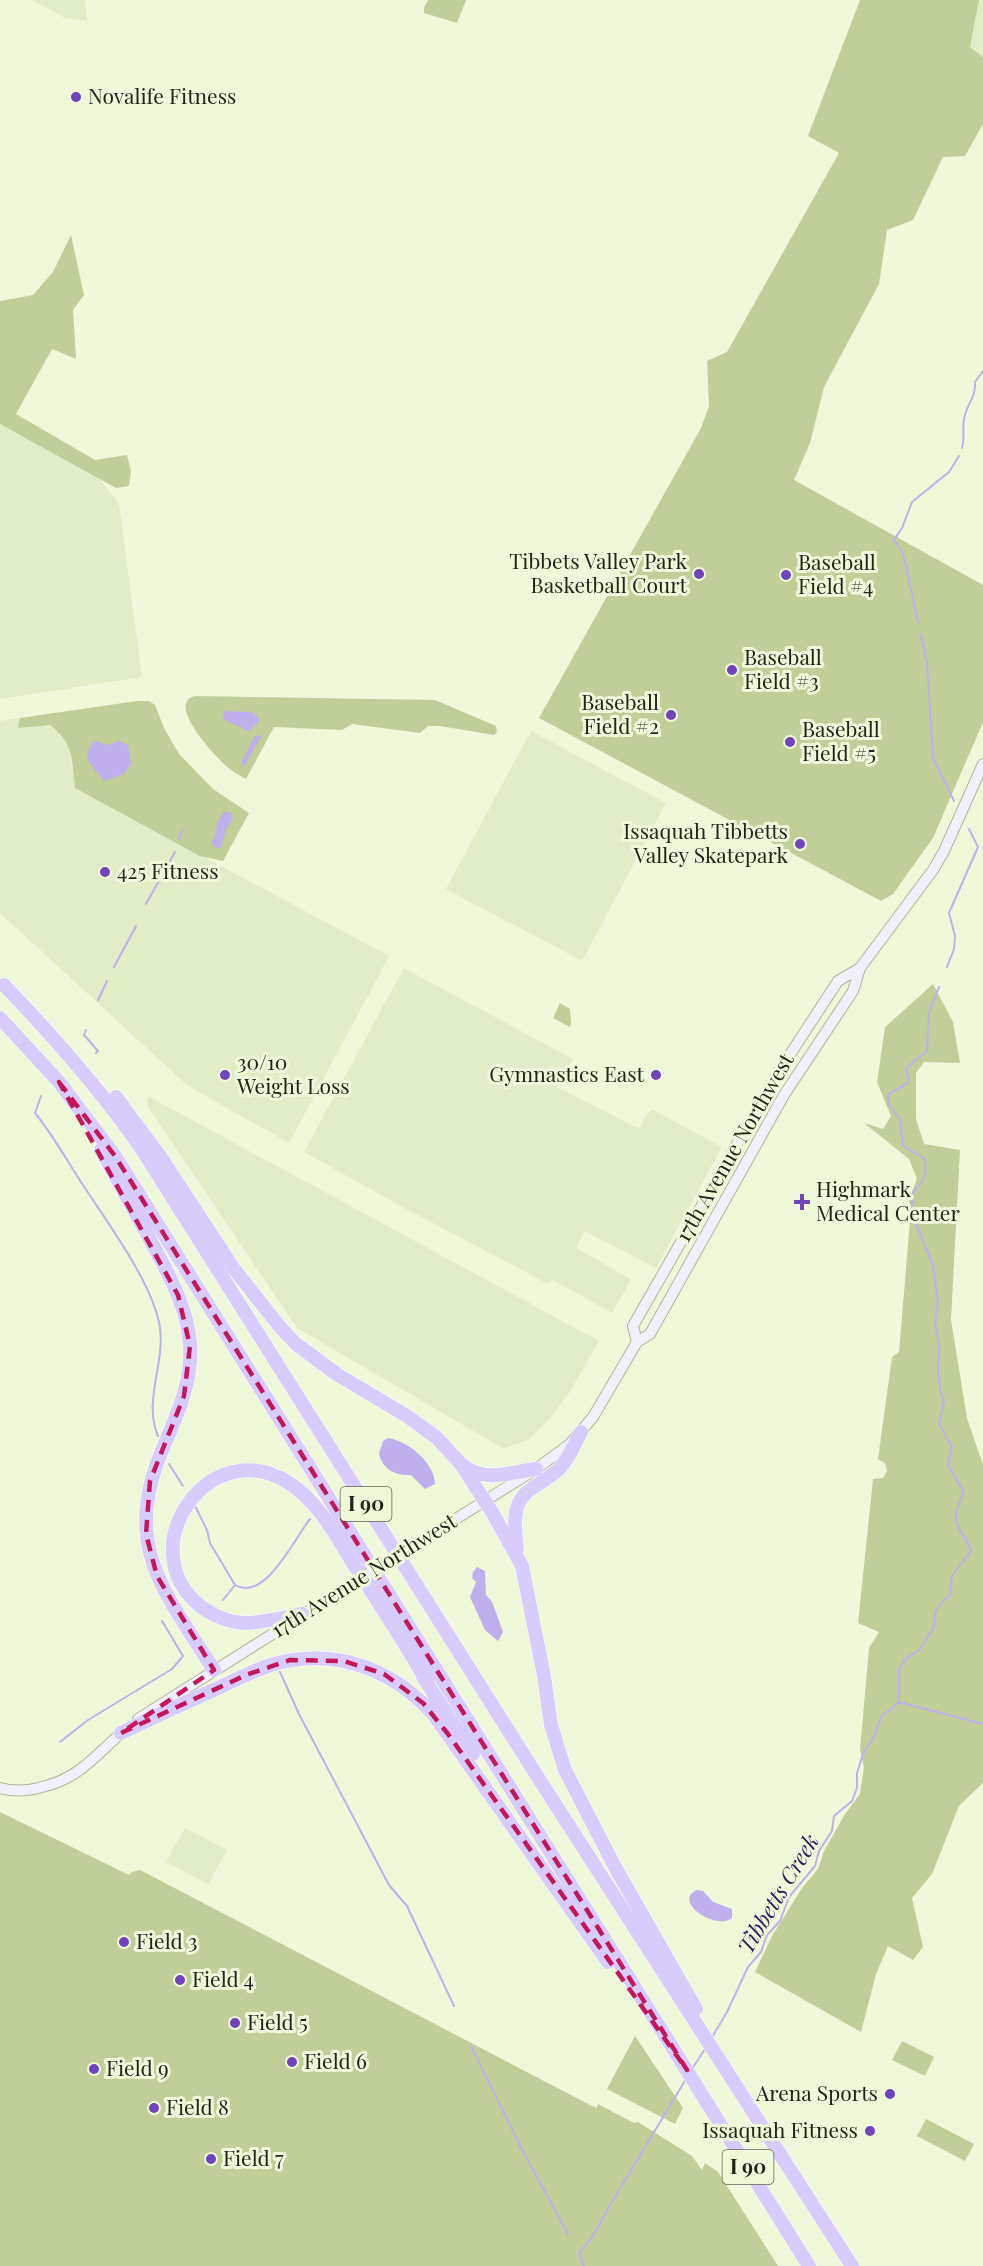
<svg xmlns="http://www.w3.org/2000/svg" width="983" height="2266" viewBox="0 0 983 2266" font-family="'Playfair Display',serif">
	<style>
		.built { fill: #e1edc7 }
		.green { fill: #bfcf97 }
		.water { fill: #bfafed }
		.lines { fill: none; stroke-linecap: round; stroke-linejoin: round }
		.stream { stroke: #bfafed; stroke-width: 2 }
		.secondary-casing { stroke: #afb89a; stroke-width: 12 }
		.highway-casing { stroke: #fff; stroke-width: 15 }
		.secondary { stroke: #f3f0fe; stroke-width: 10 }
		.highway { stroke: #d8ccfc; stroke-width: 14 }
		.secondary-bridge-casing { stroke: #afb89a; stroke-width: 12; stroke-linecap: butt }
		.secondary-bridge { stroke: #f3f0fe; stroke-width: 10 }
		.marked { fill: none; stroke: #c2185b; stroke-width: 4.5; stroke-dasharray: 12 8; stroke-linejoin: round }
		.poi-dot { fill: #7144bc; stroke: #eff9d9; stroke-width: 2 }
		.labels { text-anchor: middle; stroke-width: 6; stroke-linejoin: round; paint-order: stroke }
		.shield { fill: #eff9d9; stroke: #5f6453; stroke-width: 1.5 }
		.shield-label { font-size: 20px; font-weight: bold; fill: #212419 }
		.poi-label { font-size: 21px; fill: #212419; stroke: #eff9d9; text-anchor: start }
		.street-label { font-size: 21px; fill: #212419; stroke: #eff9d9 }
		.water-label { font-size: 22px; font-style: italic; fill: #351960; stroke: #eff9d9 }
	</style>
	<rect width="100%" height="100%" fill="#eff9d9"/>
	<g class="built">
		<path d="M32,0H85L87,21L65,18Z"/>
		<path d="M979,0H983V57L970,47Z"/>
		<path d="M0,424L98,477L119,504L142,677L0,699Z"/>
		<path d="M20,718L18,728L49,725L60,734L69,745L75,788L389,956L289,1143L188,1086L0,913V721Z"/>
		<path d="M531,731L666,803L582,961L446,889Z"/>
		<path d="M404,968L573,1059L557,1087L639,1129L647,1114L653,1110L722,1147L656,1268L585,1231L576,1248L631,1279L612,1313L551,1279L548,1284L397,1204L304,1152Z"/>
		<path d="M148,1096L599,1341L569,1393L551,1417L529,1439L504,1449L297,1328L147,1105Z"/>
		<path d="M185,1828L227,1850L208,1884L166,1862Z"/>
	</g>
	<g class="green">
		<path d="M428,0H466L457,23L424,13V8Z"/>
		<path d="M860,0H979L970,47L983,57V124L965,156L943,157L913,220L887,230L879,284L824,387L810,443L794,480L983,585V722L933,838L893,894L881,901L539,718L701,428L709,406L707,361L727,352L839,153L808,136Z"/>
		<path d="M71,235L84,295L73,310L76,359L52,349L16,414L95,460L127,455L131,471L129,486L116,488L0,424V301L33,295L53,272Z"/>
		<path d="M195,696L435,700L496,726L497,732L494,735L440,726H428L420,733L352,724L342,730L274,727L246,779C239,775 232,771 226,766C215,756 165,703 195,696Z"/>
		<path d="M137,701H149L155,705L164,728L179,754L213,789L249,813L223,861L200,856L75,788C71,758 75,745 50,725L18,728L20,718Z"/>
		<path d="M933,984L953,1022L960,1063L924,1062L916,1073V1119L924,1144L960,1150L951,1320L967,1418L983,1465V1783L959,1806L932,1874L912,1898L923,1947L913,1960L888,1946L876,1974L861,2032L755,1972L772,1936L802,1888L818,1869L824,1851L845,1814L860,1794L864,1767L860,1750L869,1648L879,1632L858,1623L873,1479L883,1478L887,1471L885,1463L878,1459L892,1357L899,1352L910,1221L909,1199L917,1179L909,1159L864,1123L883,1129L891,1116L877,1082L885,1027Z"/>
		<path d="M560,1003L570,1009L571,1023L570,1027L553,1018Z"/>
		<path d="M0,1812L129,1875L132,1872L140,1870L592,2106L597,2108L598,2104L634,2123L638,2122L692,2156L702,2170L705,2163L718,2172L778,2266H0Z"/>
		<path d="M635,2036L683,2108L675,2124L607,2089Z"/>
		<path d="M902,2041L934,2057L925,2076L892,2060Z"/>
		<path d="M926,2119L974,2144L965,2161L917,2136Z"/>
	</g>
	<g class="water">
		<path d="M223,711L252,712L260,720L249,731L224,720Z"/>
		<path d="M262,735L243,768L242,761L255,736Z"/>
		<path d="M95,741L108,745L118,741L128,745L131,764L124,774L104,781L87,760L89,747Z"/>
		<path d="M224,812L231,813L233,819L227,828L220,848L214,847L211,842L216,836C216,826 217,820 224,812Z"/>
		<path d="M388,1438C408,1441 435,1463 435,1484L425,1489L411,1475C395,1476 382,1469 379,1453L383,1441Z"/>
		<path d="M477,1567L485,1571L486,1595L492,1602L503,1632L498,1641L485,1630L470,1597L476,1582L472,1578L473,1572Z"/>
		<path d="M697,1890L703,1891L713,1902L732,1909V1918C714,1931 672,1900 697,1890Z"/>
	</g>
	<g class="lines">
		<g class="stream">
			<path d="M962,448C965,438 962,429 964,419C967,403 976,398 975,382L983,371"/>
			<path d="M918,622L903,553L894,540L902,528L912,502L949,472L959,456"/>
			<path d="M921,635L927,663L933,758L954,801"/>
			<path d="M179,839L182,830"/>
			<path d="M146,904L175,852"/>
			<path d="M114,967L136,926"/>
			<path d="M947,967L954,949L955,936L949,913L978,847L969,829"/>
			<path d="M98,1000L107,981"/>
			<path d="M86,1030L84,1035L98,1051L96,1053"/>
			<path d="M41,1096L35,1113C53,1135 67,1161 83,1185C107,1222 154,1285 160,1328C165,1364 143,1401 158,1436"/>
			<path d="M169,1464L183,1486"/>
			<path d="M195,1506L207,1530L210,1543L235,1585C265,1603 296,1536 310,1519"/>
			<path d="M223,1600L235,1585"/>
			<path d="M280,1672L299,1714L389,1885L407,1906L454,2006"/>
			<path d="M899,1702L983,1724"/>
			<path d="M60,1742L88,1720L172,1669L183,1656L162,1621"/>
			<path d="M711,2039L727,2012L748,1967L761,1952L767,1935L780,1921L789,1897L815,1866L819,1851L832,1831L834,1816L852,1801L857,1788V1773L863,1754L874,1737L881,1717L899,1702V1670L905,1660L920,1649L933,1629L936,1610L944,1600L950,1596L952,1576L971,1551C967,1537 955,1529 956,1515C956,1506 963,1500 963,1491L948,1465L952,1447L939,1424L944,1401L940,1390L938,1369L939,1345L935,1322L938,1302L933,1265L911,1212L913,1192L922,1182L926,1172L925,1159L903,1146L900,1119L888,1104L889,1094L909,1082L906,1068L927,1051L929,1012L939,987"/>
			<path d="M471,2046L520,2146L568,2234"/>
			<path d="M692,2069L705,2049"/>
			<path d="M584,2266L579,2253L591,2239L609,2207L686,2079"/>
		</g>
		<g class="secondary-casing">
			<g id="secondary">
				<path d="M637,1342L633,1326L774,1079L838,981L860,968"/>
				<path d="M414,1545L536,1469L570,1444L593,1417L637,1342L650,1334L784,1095L853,991L860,968L933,870L944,851L983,764"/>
				<path d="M138,1719L353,1583"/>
				<path d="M0,1788C14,1792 28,1791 42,1787C81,1778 97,1753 126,1729"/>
			</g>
		</g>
		<g class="highway-casing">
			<g id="highway">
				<path d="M4,985C54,1037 100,1089 141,1148L539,1779L852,2266"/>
				<path d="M0,1018L59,1082L115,1156L809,2266"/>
				<path d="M116,1097L162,1159L234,1269L280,1327L296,1344L338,1375L407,1416L437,1438L460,1463L492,1512L522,1566L544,1676L551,1725L565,1770L615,1867L696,2009"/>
				<path d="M101,1150C116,1176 130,1204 145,1230C164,1267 187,1302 190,1344C193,1381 177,1415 163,1448C121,1545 164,1591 214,1670"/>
				<path d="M464,1466C486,1483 510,1472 536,1469"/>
				<path d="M517,1550C515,1527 510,1503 531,1489C541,1482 550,1477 559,1469C569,1459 574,1445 581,1432"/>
				<path d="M302,1614C284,1617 263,1623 244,1623C228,1622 211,1615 199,1605C130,1547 210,1432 289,1483C320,1503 337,1538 356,1568C381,1606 405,1644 428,1683"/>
				<path d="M423,1677L473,1754"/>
				<path d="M121,1733C152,1718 184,1703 216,1689C235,1680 254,1670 274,1664C335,1647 393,1669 434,1715L608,1962"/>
			</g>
		</g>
		<use href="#secondary" class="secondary"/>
		<use href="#highway" class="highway"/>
		<g class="secondary-bridge-casing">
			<path id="secondary-bridge" d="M353,1583L414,1545"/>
		</g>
		<use href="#secondary-bridge" class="secondary-bridge"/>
	</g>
	<path class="marked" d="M59,1082L115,1156L687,2070L448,1734L423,1703L384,1674L344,1661L290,1660L246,1675L121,1733L214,1670L157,1576L146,1534L150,1481L184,1396L190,1346L178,1295Z"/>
	<g class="poi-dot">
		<circle cx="76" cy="97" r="6"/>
		<circle cx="699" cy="574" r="6"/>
		<circle cx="786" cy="575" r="6"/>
		<circle cx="732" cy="670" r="6"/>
		<circle cx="671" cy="715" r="6"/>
		<circle cx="790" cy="742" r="6"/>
		<circle cx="800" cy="844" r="6"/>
		<circle cx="105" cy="872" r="6"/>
		<circle cx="225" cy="1075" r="6"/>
		<circle cx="656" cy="1075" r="6"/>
		<path d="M799 1193h6v6h6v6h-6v6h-6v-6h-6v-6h6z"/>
		<circle cx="124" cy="1942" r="6"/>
		<circle cx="180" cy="1980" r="6"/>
		<circle cx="235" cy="2023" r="6"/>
		<circle cx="292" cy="2062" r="6"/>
		<circle cx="94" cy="2069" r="6"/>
		<circle cx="890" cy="2094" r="6"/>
		<circle cx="154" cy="2108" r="6"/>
		<circle cx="870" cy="2131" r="6"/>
		<circle cx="211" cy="2159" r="6"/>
	</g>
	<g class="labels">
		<g class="shield">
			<rect x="340.5" y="1487" width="51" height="34" rx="4.5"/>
			<rect x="722.5" y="2150" width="51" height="34" rx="4.5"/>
		</g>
		<g class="shield-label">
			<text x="366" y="1511">I 90</text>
			<text x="748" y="2174">I 90</text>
		</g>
		<g class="poi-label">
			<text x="88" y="104">Novalife Fitness</text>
			<text x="687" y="569" text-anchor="end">Tibbets Valley Park<tspan x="687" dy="24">Basketball Court</tspan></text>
			<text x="798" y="570">Baseball<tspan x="798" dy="24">Field #4</tspan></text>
			<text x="744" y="665">Baseball<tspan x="744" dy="24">Field #3</tspan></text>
			<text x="659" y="710" text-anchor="end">Baseball<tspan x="659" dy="24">Field #2</tspan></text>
			<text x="802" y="737">Baseball<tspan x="802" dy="24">Field #5</tspan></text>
			<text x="788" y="839" text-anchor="end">Issaquah Tibbetts<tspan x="788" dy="24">Valley Skatepark</tspan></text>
			<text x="117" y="879">425 Fitness</text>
			<text x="237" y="1070">30/10<tspan x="237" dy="24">Weight Loss</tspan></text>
			<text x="644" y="1082" text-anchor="end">Gymnastics East</text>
			<text x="816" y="1197">Highmark<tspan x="816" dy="24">Medical Center</tspan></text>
			<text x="136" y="1949">Field 3</text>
			<text x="192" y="1987">Field 4</text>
			<text x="247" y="2030">Field 5</text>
			<text x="304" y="2069">Field 6</text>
			<text x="106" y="2076">Field 9</text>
			<text x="878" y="2101" text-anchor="end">Arena Sports</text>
			<text x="166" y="2115">Field 8</text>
			<text x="858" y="2138" text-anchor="end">Issaquah Fitness</text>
			<text x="223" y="2166">Field 7</text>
		</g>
		<g class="street-label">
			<text transform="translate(735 1148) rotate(-60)" y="7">17th Avenue Northwest</text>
			<text transform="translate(364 1576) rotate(-32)" y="7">17th Avenue Northwest</text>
		</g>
		<g class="water-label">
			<text transform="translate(778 1894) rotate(-59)" y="8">Tibbetts Creek</text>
		</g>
	</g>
</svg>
